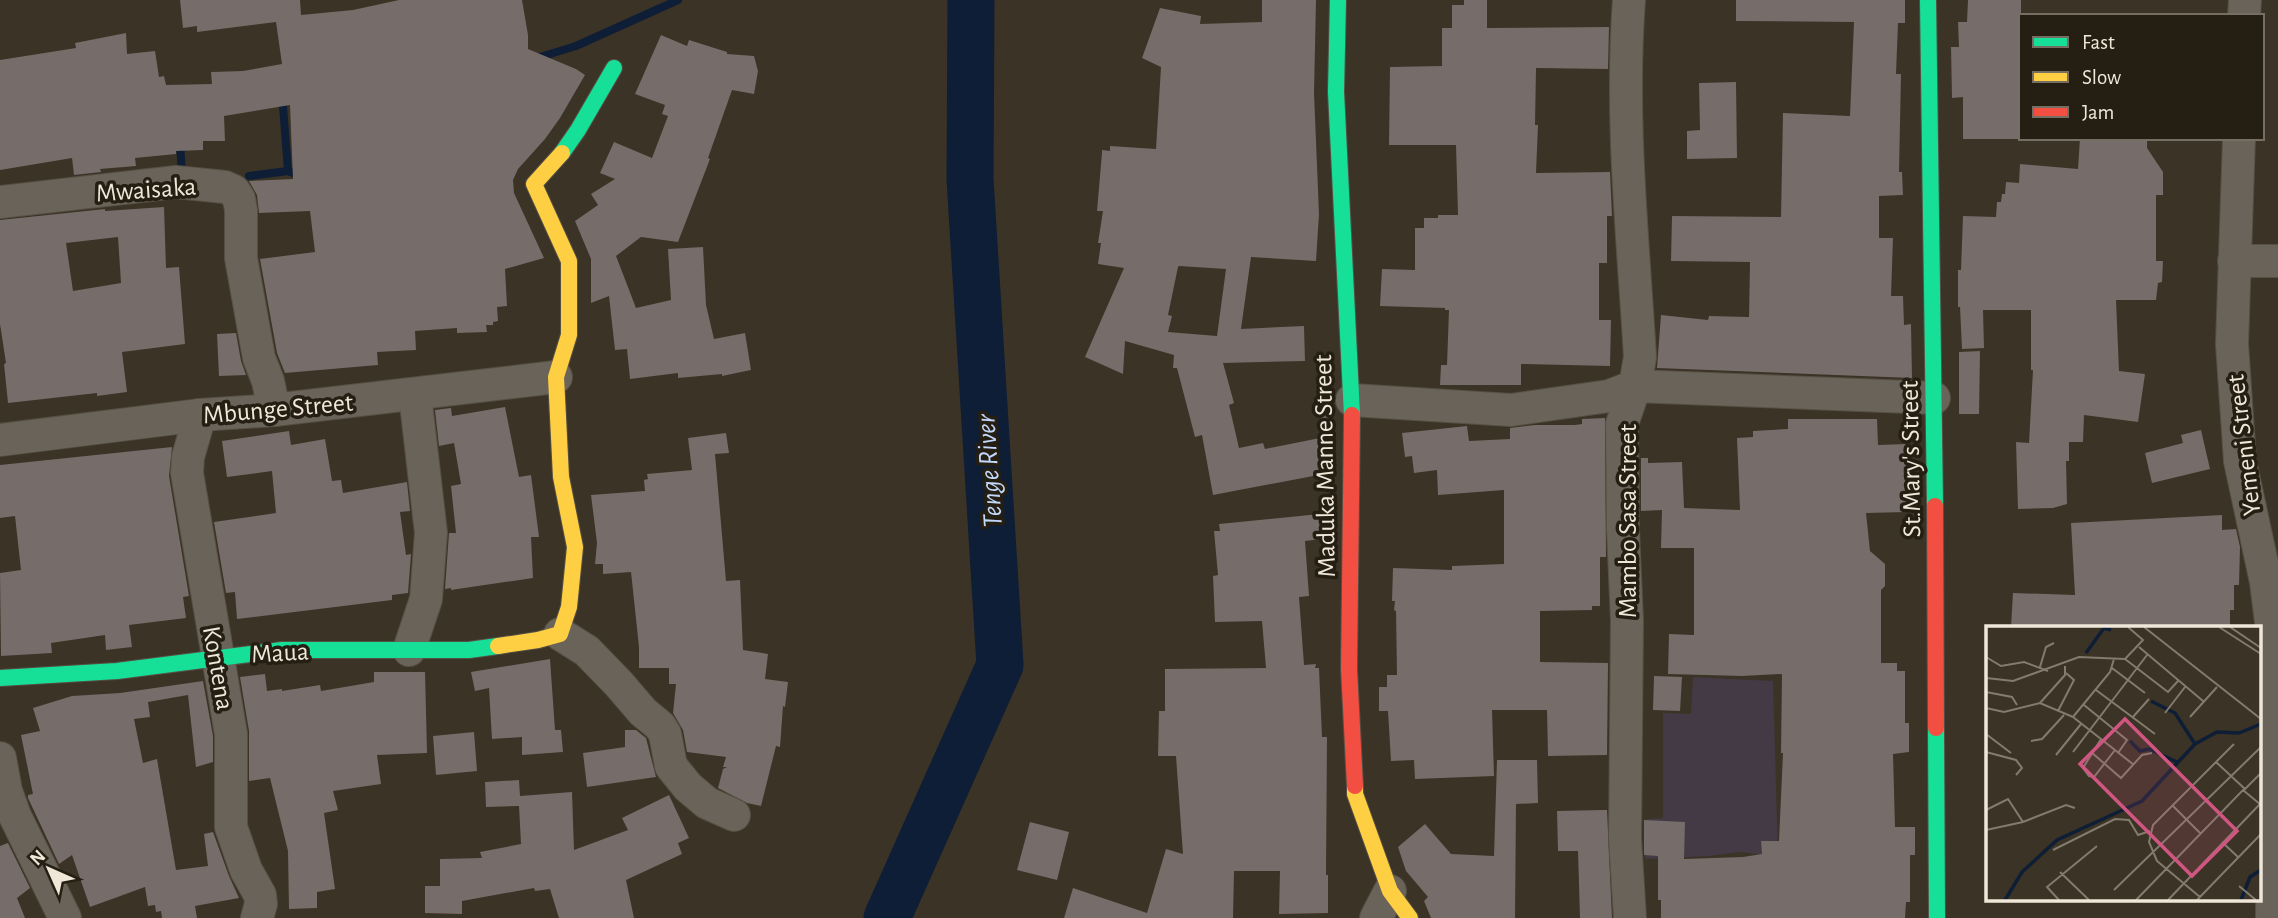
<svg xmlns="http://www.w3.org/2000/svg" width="2278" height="918" viewBox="0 0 2278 918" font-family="'Alegreya Sans',sans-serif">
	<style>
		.industrial { fill: #433a46 }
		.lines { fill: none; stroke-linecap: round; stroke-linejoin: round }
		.stream { stroke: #0e1e36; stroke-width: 8 }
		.river { stroke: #0e1e36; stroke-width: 47 }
		.building { fill: #766c69; fill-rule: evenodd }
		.street-casing { stroke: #564f43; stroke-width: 34 }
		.fast-casing { stroke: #564f43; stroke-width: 18 }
		.slow-casing { stroke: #564f43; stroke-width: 18 }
		.jam-casing { stroke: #564f43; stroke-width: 18 }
		.street { stroke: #696359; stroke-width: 32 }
		.fast { stroke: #16e098; stroke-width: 16 }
		.slow { stroke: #ffcf43; stroke-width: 16 }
		.jam { stroke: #f24e42; stroke-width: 16 }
		.labels { text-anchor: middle; stroke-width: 7; stroke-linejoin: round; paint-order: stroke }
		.street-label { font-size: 26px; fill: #f0e7d9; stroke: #241e13 }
		.water-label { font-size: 28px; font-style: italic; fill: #c2d8fa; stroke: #241e13 }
		.inset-river { fill: none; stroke: #0e1e36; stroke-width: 3.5 }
		.inset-road { fill: none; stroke: #837b6d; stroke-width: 2 }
		.view { fill: #d05681; fill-opacity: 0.15; stroke: #d05681; stroke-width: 3.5 }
		.inset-edge { fill: none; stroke: #f0e7d9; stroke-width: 3.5 }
	</style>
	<rect width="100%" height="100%" fill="#3b3325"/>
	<path class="industrial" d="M1693,677L1773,681L1778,857L1741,852L1709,856L1645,859L1647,819L1663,818V713L1691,714Z"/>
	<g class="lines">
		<g class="stream">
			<path d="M538,62L540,57L576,46L678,0"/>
			<path d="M283,106L288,171"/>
			<path d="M180,142L182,175"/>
			<path d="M249,176L288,171L301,176"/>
		</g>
		<path class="river" d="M887,918L1000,665L970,179L971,0"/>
	</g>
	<g class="building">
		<path d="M180,0H300L301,15L353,10L399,0H522L528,35V49L576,69L585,75L560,118L545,139L518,169L513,180L514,193L544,258L505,269L507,306L497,307L498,321L493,322V325H486L487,332L457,333V328L415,331L416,350L377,352L378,365L285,373L277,353L260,259L315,252L310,211L259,213L257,195L249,181L293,179L290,105L224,116L225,141H203V150L176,151V154L135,158L136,166L100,169L101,172L74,175L72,158L0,170V60L76,48L75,43L126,33L127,54L155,51L159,77L164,76L166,85L212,84L211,72L243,71L282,64L276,22L197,32V26L183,28Z"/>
		<path d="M1262,0H1316L1314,93L1319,214L1316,261L1251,257L1241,329L1304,326L1305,361L1223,363L1234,403L1229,405L1239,448L1263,443L1265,449L1330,436L1329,473L1213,495L1202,435L1195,437L1177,368H1173L1174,355L1125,341L1123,374L1085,357L1124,268L1098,264L1101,243H1098L1103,211H1097L1102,153V150L1110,151V146L1156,149L1161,67L1142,58L1160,8L1201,16L1200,24L1262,22ZM1179,266L1226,269L1217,336L1168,332L1172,316L1168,315L1178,267Z"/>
		<path d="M1464,0H1487V28L1609,27L1608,69L1536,68L1535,125H1538L1536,173L1610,172L1612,216H1607V263H1599V320H1611L1610,366L1521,364V385H1440L1441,365H1447L1449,310H1445V308L1380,306L1382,269L1415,270V228H1424V218H1438V215H1458L1456,145H1389L1390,67L1442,66V28H1452V5H1464Z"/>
		<path d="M1736,0H1905V23H1898L1896,74H1901L1899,172H1902L1903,195L1879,196V238H1893L1891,296H1903L1904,325L1911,324L1912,378L1657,368L1661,315L1708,320L1709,316L1749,317L1750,262L1671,261L1672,216L1781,217L1783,113L1850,116L1854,22L1736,21Z"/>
		<path d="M1968,0H2021V139H1963V97L1952,98L1951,47H1959L1958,22H1967Z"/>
		<path d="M661,35L687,46L689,40L727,52V54L754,56L758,71L754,94L732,90L708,158L710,159L678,242L641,237L616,256L636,308L671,300L668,249L703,247L706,305L714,339L745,333L751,370L722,376V374L678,378V373L630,379L627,349L615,350L609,296L591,303V259L575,221L598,205L591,194L615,179L600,173L614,142L652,158L668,116L662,114L665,105L635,94Z"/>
		<path d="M1736,82L1737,158L1687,159V131L1700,130L1699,83Z"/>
		<path d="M2080,138H2147V148L2163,172V195H2156V261H2163L2162,282L2158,283L2156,300H2116L2119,371L2145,374L2138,422L2084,415L2083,442H2069V461H2066L2067,504L2053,508L2018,509L2016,442L2029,443L2033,370H2031V310H1983L1984,348L1962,349L1960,307H1958V270H1961L1963,216L1996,217L1997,202H2001L2002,194H2005L2006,182L2019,183L2020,164L2078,169Z"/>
		<path d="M164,207L166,268L179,267L185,344L122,352L127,392L97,396V393L8,403L4,364L6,363L0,324V220L105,209V211ZM118,237L121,283L73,291L66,243Z"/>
		<path d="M236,333L241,361L246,375L219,376L217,334Z"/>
		<path d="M1980,351L1979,414H1959V352Z"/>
		<path d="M1322,387H1329L1330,426H1321Z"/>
		<path d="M505,407L519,477L531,475L539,537H531L533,578L451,590V588L445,589L449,533H456L451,486L461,484L454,443L439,446L435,410L451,408L452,416Z"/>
		<path d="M1605,418L1606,557H1600V606H1592V610L1540,611V662L1608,663L1607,755L1548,756L1547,710H1492L1494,776L1415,779L1414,760L1391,761L1388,711H1379V687H1387V675H1397L1396,611L1394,610L1395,601H1392L1393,568L1452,570V566L1504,564V490L1438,495L1437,470L1414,473L1412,456L1405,457L1402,433L1467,426L1469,441L1510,439V428L1535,425H1575L1582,424V419Z"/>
		<path d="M1788,419H1877L1878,445L1906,444L1907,512L1866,513L1870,551L1885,564V586L1881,590V663H1897V671H1905V723H1909V752L1893,754L1895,827H1915V855H1910V902H1906L1905,918H1661V900H1658V856L1644,855V820L1685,822L1684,859L1743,857L1762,854L1761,841H1779L1783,753H1781L1782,674L1742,676L1668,674L1669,634L1694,635V548H1661L1662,510L1641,511V458H1648V463L1682,462L1684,508L1740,510L1737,438L1753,437V431L1788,429Z"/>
		<path d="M2201,430L2210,469L2152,483L2145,453L2183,443L2181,435Z"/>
		<path d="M289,431L291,445L325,439L332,481L341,480L343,493L407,482L410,511L400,512L406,555L411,554L408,593L392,595V600L237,619L235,592L226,593L214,522L276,513L272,471L227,477L222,441Z"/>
		<path d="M726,433L729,453L715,454L726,581L740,580L743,650L768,654L765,679L788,682L785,707L783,706L780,747L776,746L761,806L747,803L718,788L723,769L727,767H723L726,757L687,752L683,730L673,713L676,684H669V668H639V647L631,572L603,574V564H595L597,543L591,495L645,491L644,480L648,479L647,474L692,470L688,438Z"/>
		<path d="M172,447L169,476L189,596L183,597L186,618L129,625L132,647L106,650L105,635L51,643L52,653L1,656L0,573L21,570L15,516L0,518V465Z"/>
		<path d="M1329,513V538L1305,541L1309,596L1299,597L1304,665L1316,664L1315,668H1319L1322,737H1327L1326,875H1328V913L1279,914L1280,871H1234L1233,918H1064L1073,888L1147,913L1166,849L1183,854L1176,756H1158L1159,711H1165V669L1266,668L1262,621L1215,622L1213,576L1218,575L1214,531H1220L1219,524Z"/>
		<path d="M2222,515V530L2236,529L2240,547L2239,585H2234V610H2230V627H2011L2013,593L2075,595L2071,523Z"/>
		<path d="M550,659L555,730H561L563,752L522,755V737L492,739L489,688L475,691L471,672Z"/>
		<path d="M374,672H425L427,753L377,755L381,784L333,791L338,810L324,813L335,889L317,892V908L289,909L288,851L270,778L249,781V731L240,677L265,674L267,691L282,689V691L320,685L321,691L374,682Z"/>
		<path d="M1654,676L1682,677L1680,711L1653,710Z"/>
		<path d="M203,681L213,736V762L196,767L188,695L148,702L150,717L134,719L143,763L157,759L176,870L208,866L204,834L213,832L229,876L239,898L195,906L197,918H162L161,911L156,912L155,905L148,906L145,887L90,907L72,855L59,864L28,798V795L33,794L21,735L40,731L33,708L72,696L120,693Z"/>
		<path d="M625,730H636L646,738L656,777L587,787L583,753L625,747Z"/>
		<path d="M474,732L477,771L436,775L433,736Z"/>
		<path d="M1497,760H1537L1538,803L1516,804L1515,918H1431L1424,901L1428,897L1406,871L1398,847L1425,824L1451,854L1494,856Z"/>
		<path d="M519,780L520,796L572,792L574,850L628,830L622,818L669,795L689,838L678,843L682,854L626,880L634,918H559L550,889L535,891L534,888L462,901V914L425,913V886H440V859L482,858L480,852L521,844L519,806L486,807L485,782Z"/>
		<path d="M1603,810H1607L1612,918H1580L1578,851H1558L1557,811Z"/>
		<path d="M1030,822L1069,832L1057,880L1017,870Z"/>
		<path d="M8,843L30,888L17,898L25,918H0V846Z"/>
	</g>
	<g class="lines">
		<g class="street-casing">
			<g id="street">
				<path d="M1629,0C1620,119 1633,238 1640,357L1635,386L1622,424L1623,530L1627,621L1625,839L1630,918"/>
				<path d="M2244,16L2245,0"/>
				<path d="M2239,138L2232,344L2240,461L2266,582L2274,646L2272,918"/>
				<path d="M0,202L176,182L225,187L234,191L239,199L241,210V258L259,358L268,381L274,410"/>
				<path d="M2234,261H2278"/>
				<path d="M1352,400L1511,410L1609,396L1635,386L1934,398"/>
				<path d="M200,415L188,457L187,473L231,734V827L246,870L260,895L261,904L257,918"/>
				<path d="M0,440L200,415L274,410L556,377"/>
				<path d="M560,634L587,651L619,684L643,712L660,726L665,734L671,766L688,787L707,803L734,815"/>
				<path d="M409,650L426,599L431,533L415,395"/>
				<path d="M0,758L6,791L15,816L65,918"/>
				<path d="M1376,918L1390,891"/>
			</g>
		</g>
		<g class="fast-casing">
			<g id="fast">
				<path d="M1338,0L1336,92L1352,415"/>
				<path d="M1928,0L1935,506"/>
				<path d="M562,153L578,130L614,68"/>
				<path d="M0,678L117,671L282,650H469L498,646"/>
				<path d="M1936,728L1937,918"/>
			</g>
		</g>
		<g class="slow-casing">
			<g id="slow">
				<path d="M498,646L538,640L560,634L569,607L575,547L561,477L556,377L569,335V261L534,184L562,153"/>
				<path d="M1355,786V794L1390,891L1410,918"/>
			</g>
		</g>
		<g class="jam-casing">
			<g id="jam">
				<path d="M1352,415L1349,669L1355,786"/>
				<path d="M1935,506L1936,728"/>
			</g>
		</g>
		<use href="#street" class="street"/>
		<use href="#fast" class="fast"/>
		<use href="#slow" class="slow"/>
		<use href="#jam" class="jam"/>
	</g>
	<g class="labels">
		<g class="street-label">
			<text transform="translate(146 189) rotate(-4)" y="9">Mwaisaka</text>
			<text transform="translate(278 408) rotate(-5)" y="9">Mbunge Street</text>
			<text transform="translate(2243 445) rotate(-97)" y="9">Yemeni Street</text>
			<text transform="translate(1910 459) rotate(-91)" y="9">St.Mary's Street</text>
			<text transform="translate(1324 466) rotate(-91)" y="9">Maduka Manne Street</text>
			<text transform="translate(1627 521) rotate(-90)" y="9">Mambo Sasa Street</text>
			<text transform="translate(280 652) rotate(-3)" y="9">Maua</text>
			<text transform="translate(219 668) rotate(80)" y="9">Kontena</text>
		</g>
		<g class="water-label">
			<text transform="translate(988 471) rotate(-94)" y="10">Tenge River</text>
		</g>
	</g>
	<g transform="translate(1986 626)">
		<rect width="275" height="275" fill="#3b3325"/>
		<path class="inset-river" d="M100,27L118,2L125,4M165,75L189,87L209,118M144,115L154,125L163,123L191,136M19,274L36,246L71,214L156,175L209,118L231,106L253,107L275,98M255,274L264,251L275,244"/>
		<path class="inset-road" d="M158,1L275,93M233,1L275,28M244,1L275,22M153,21L217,75M0,31L15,40L38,36L62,45M139,33L182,66L192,55M54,41L60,21L68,17M126,42L159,67M0,52L27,55L93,31L139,33L157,14L142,1M110,64L169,108M0,66L26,71L31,79M54,77L79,49V40M98,79L141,114L132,127M0,82L18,86L54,77L87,91L124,46L128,33M72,85L88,54L80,47M179,87L199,61M87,91L148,139M204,91L231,61M146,92L163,73M0,108L25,127M115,113L97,142L103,150L108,151L129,124M45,115L56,113L78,89M0,126L30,134L36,142L30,149M87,126L161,29M105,126L135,152L156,129L166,127M70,129L95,98M230,136L259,163M258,164L275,147M186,179L215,208M0,184L22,173L37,196M0,204L37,196L80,179L89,182M236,216L253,232M67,224L129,193L143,194L152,209L164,205M171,235L163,216L167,199L248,118M171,235L214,271M74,246L103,274M253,260L270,274M128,264L275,121M73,274L61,261L111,220M150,274L257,164L275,179M182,274L274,178M211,274L275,208"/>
		<path class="view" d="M139,93L251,205L206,250L94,138Z"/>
		<rect width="275" height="275" class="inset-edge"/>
	</g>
	<rect x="2019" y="14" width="245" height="126" fill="#241e13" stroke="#766e62" stroke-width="2"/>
	<rect x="2033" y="37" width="35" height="10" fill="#16e098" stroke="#766e62" stroke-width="2"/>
	<text x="2082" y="49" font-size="21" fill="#f0e7d9">Fast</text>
	<rect x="2033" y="72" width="35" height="10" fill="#ffcf43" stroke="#766e62" stroke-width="2"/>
	<text x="2082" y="84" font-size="21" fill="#f0e7d9">Slow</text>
	<rect x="2033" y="107" width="35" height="10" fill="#f24e42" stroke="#766e62" stroke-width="2"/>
	<text x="2082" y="119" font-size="21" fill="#f0e7d9">Jam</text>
	<g transform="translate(49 869) rotate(315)" stroke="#241e13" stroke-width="5" paint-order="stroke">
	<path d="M0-5L12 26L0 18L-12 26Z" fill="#f0e7d9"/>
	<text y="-10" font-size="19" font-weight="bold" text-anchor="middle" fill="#f0e7d9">N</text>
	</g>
</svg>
